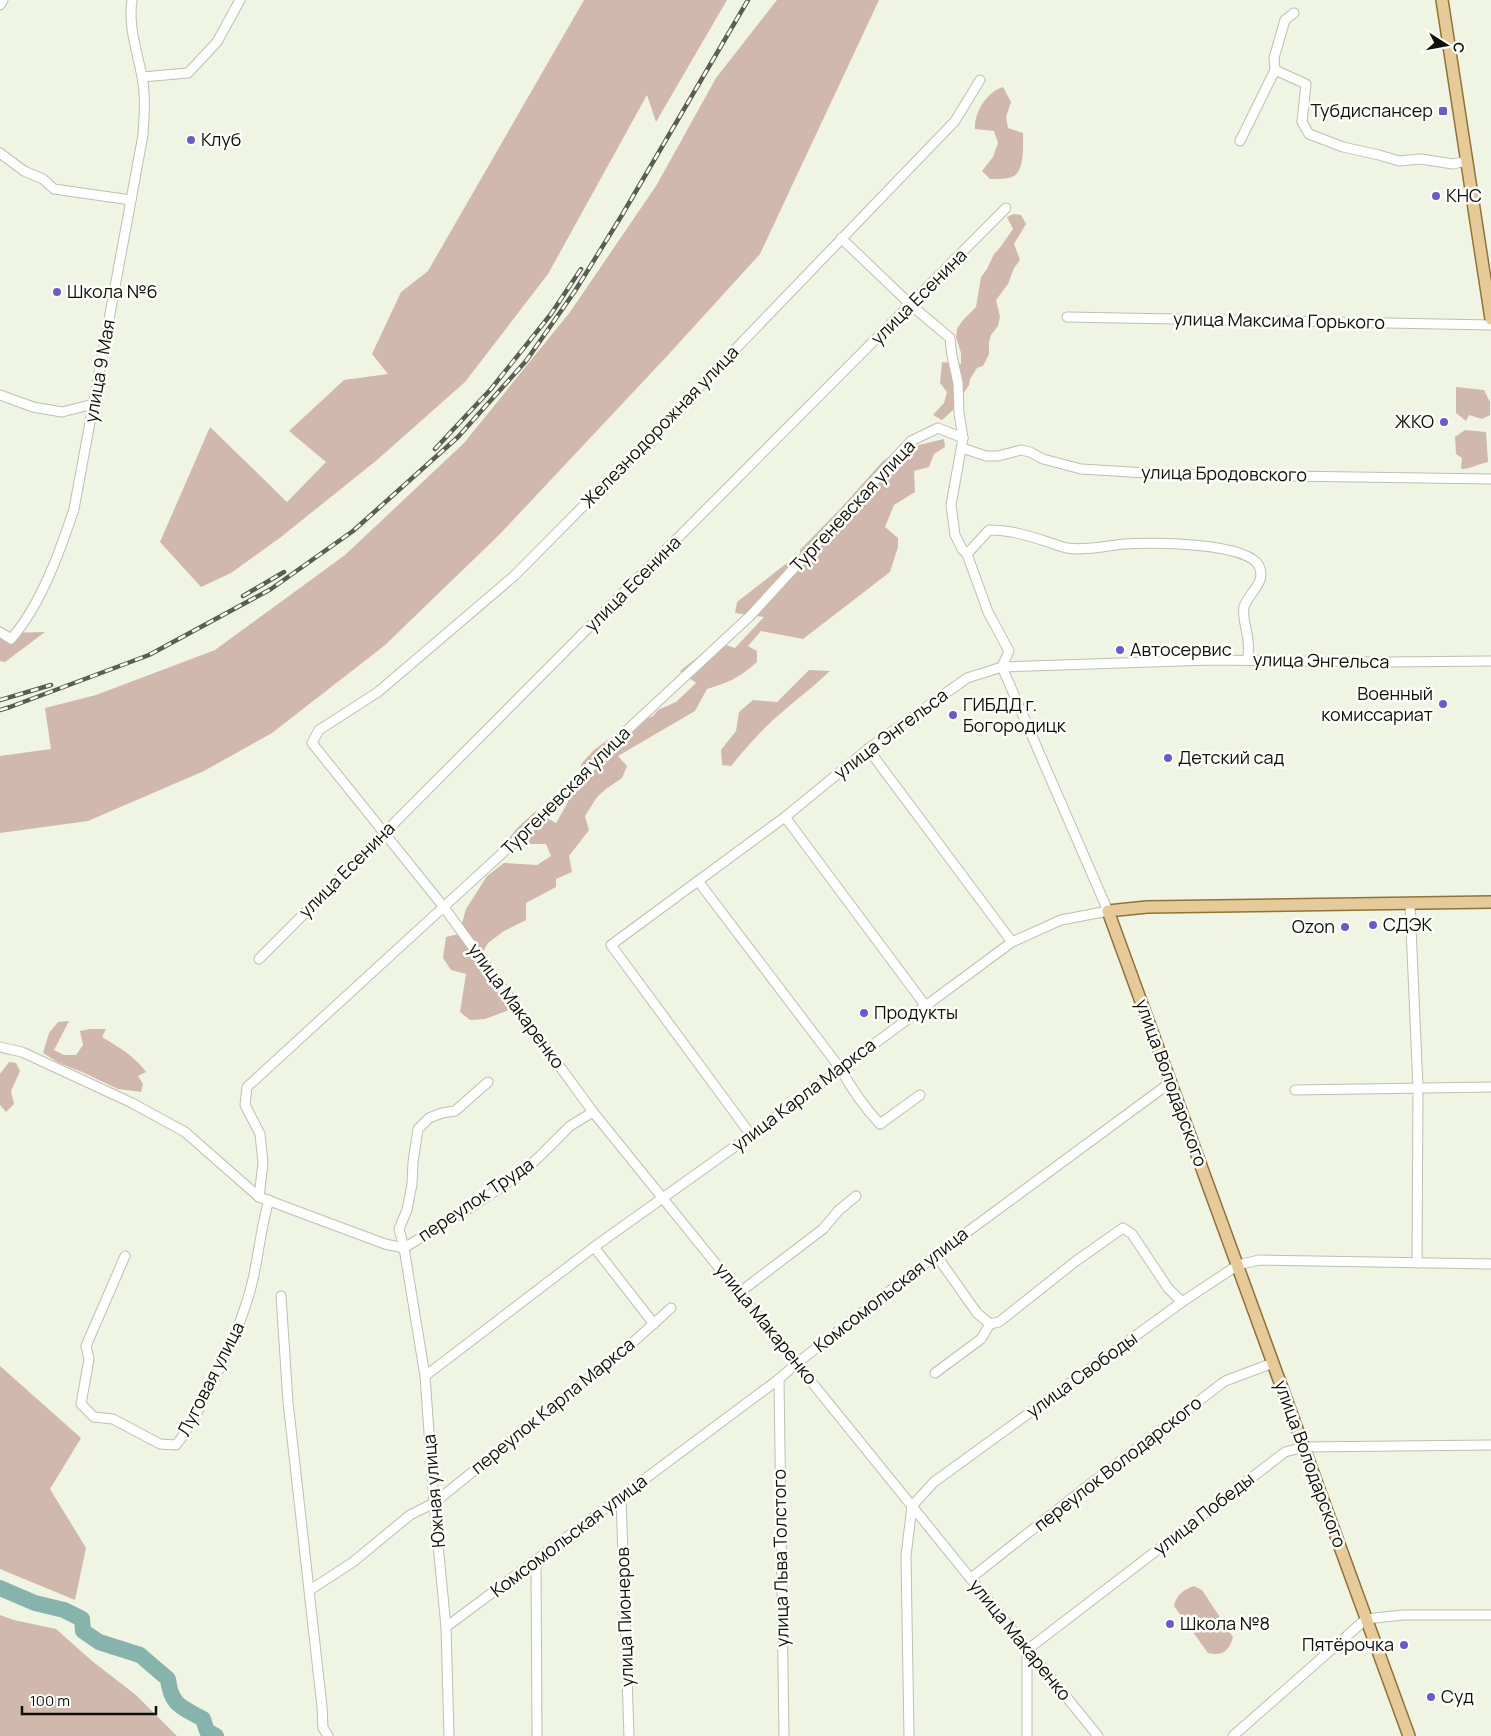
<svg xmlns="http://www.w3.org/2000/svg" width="1491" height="1736" viewBox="0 0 1491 1736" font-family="Manrope,sans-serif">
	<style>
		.green { fill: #d1b8ad }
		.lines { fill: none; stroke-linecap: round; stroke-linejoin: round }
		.river { stroke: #86b4ac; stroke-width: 16 }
		.minor-casing { stroke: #bdc0af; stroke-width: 11 }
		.major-casing { stroke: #90733a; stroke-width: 14 }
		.minor { stroke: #fff; stroke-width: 9 }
		.major { stroke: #e6cb98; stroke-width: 11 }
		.rail-casing { stroke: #5b5d53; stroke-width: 4.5 }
		.rail { stroke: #fefffb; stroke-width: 2.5; stroke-dasharray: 8; stroke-linecap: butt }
		.poi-dot { fill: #6b59d2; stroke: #fefffb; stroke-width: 2 }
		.labels { text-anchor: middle; stroke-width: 5; stroke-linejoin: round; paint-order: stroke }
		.poi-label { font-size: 18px; fill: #0f100a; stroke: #fefffb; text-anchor: start }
		.street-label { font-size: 18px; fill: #0f100a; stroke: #fefffb }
	</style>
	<rect width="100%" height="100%" fill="#f0f4e2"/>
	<g class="green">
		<path d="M584,0H727L656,122L647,95L548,274L465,382L377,460L281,537L231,573L201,587L160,542L210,427L287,502L326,462L289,431L344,380L388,374L372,354L401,292L428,271Z"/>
		<path d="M777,0H879L760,254L668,355L500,534L384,646L272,733L204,771L88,821L0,833V756L51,749L45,708L96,695L215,650L345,555L464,443L570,312L656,186L716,78Z"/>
		<path d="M1003,87L1011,102L1006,117L1008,128L1023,133C1023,144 1025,169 1014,176C1009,179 997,179 990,179L982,171L993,157L998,143L994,131L975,129C974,112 987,92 1003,87Z"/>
		<path d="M1014,214L1021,215L1026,224L1014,244L1020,260L1014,268L1008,284L996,300L1000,317L998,326L991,335L989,342V354L983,366L977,368L970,379L969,385L953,410L942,420L933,415L944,403L947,392L940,383L942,362L961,364V353L956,337L957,329L963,320L976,307L981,277L987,269L994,254L999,249L1013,229L1007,217Z"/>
		<path d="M1456,387L1484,390L1490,402V415L1482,419L1469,415L1466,421L1456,413Z"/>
		<path d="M1465,430L1486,432L1488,462C1478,464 1471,469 1461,469L1462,458L1456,454L1455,437Z"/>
		<path d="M944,439L945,447L934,454L929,467L914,471L915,492L894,505L885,527L898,538V547L890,572L803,639L761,631L748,646L757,651V662C739,678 730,682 707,689L695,711L618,756L627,766L622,778L606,789L597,797L585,816L589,830L569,856L572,872L556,879V887L526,903V920L504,931L488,943L477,963L495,987L509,1010L485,1019L470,1020L460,1012L466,974L451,970L443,958L446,937L459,934L466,909L487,876L504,863L537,865L551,856L546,844H528L508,840L517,828L536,811L556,823L567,804L582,763L594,750L625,727L653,716L658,710L676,702L696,683L680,671L717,642L735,648L764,617L735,613L737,602L787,563L800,572V550L842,507L883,461L895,453L901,460L919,445Z"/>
		<path d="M45,632L5,662L0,661V633Z"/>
		<path d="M809,670L830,671C812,688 792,703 773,720C758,734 744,750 731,766L722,765L721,750L736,731L739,712L753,700L777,702Z"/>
		<path d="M69,1021L54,1050L64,1055H76L83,1045L80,1031L90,1029H106L102,1037C117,1046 136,1057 146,1072L138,1076L143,1084L141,1092L118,1089L82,1072L59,1063L43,1053L49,1033L58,1022Z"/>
		<path d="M9,1062L16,1063L20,1071L11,1091L14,1104L6,1112L0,1105V1074Z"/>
		<path d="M0,1366L81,1438L50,1489L86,1548L75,1600L0,1569Z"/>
		<path d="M1194,1586L1202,1590L1233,1637C1230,1650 1222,1657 1208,1653L1174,1606C1177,1594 1183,1590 1194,1586Z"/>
		<path d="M0,1615L14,1620L56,1629L92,1661L136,1695L177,1736H0Z"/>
	</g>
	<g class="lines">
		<path class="river" d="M0,1588L35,1603L64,1610L82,1619L83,1631L99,1642L140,1655L168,1679C171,1706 182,1707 203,1719L207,1731L216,1736"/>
		<g class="minor-casing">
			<g id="minor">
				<path d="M0,5L3,0"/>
				<path d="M1275,70L1306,84L1302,122L1309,134L1343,147L1379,155L1399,161L1421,159L1453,164L1466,161"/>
				<path d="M1275,70L1274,58L1285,20L1294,13"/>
				<path d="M142,77L188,73L217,42L240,0"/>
				<path d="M980,80L955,121L620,469L514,576L378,692L319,730L312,743L443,906L593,1112L1098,1736"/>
				<path d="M1240,141L1275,70"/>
				<path d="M0,153L24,171L43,179L54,189L131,200"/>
				<path d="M1067,317L1491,325"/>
				<path d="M0,395L33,407L62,412L94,404"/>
				<path d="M962,448L986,456H998L1021,450L1030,452L1043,459L1081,469L1163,474L1491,479"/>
				<path d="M967,554L989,530C1009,530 1026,535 1045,541C1052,543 1059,546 1067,548C1085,551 1105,546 1124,544C1148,542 1247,542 1259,566C1267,583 1248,593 1244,607C1242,618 1247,629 1248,641C1249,647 1248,653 1248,659"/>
				<path d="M0,632L11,639C41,605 60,551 74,509L143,135C144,116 146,96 142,77C137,50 128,27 132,0"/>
				<path d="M868,749L1012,942"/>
				<path d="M785,817L925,1005"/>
				<path d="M698,881L840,1068C851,1088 864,1107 880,1124L920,1095"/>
				<path d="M1410,904L1418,1088L1417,1263"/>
				<path d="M259,959L1006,208"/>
				<path d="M0,1047L22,1052L132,1103L185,1132L259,1197L385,1244L404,1248"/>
				<path d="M1295,1090L1491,1087"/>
				<path d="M751,1135L611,945L785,817L868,749L967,678L1002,667L1211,660L1389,662L1491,661"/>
				<path d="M259,1197L263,1163L260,1134L245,1105L247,1087L544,815L625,732L750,616L911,441L938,428L963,438"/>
				<path d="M594,1247L654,1324"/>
				<path d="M404,1248L479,1202L519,1175L541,1155L570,1126L593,1112"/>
				<path d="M936,1255L977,1313L990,1324"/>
				<path d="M125,1256L86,1346L89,1359L81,1404L94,1417L113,1419L160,1444L176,1445C189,1429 198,1411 207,1393C226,1357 244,1319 253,1279C259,1253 261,1226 269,1200"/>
				<path d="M740,1292L823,1229L839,1210L856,1196"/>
				<path d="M281,1296L288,1402L322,1707L323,1728L328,1736"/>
				<path d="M990,1324L999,1322L1076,1261L1123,1228L1132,1234L1168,1288L1182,1302"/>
				<path d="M935,1373L981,1339L990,1324"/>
				<path d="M425,1376L594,1247L751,1135L1012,942L1061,920L1108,911L1002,667L1009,651L988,612L967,554L962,549L955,535L951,505L963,438L959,413L958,383L952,356L950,338L911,305L841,238"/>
				<path d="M779,1379L784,1736"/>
				<path d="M621,1497L629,1736"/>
				<path d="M536,1562L537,1736"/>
				<path d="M971,1578L1090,1484L1225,1381L1273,1363"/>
				<path d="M310,1590L353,1562L410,1515L434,1503L631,1344L671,1308"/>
				<path d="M446,1627L779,1379L797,1363L936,1255L1171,1082"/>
				<path d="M449,1736L446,1627L434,1503L425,1376L404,1248L399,1229L407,1210L412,1184L413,1162L418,1129L429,1118L442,1113L455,1111L488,1082"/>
				<path d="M909,1736L906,1556L912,1506L934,1482L1182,1302L1238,1265L1259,1260L1491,1264"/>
				<path d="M1027,1736V1650L1285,1452L1304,1447L1491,1445"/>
				<path d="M1233,1736L1366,1619L1403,1615H1491"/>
			</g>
		</g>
		<g class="major-casing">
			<g id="major">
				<path d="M1442,0L1491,319"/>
				<path d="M1409,1736L1108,911L1147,907L1491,902"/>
			</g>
		</g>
		<use href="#minor" class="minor"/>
		<use href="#major" class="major"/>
		<g class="rail-casing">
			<g id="rail">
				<path d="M435,449L491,389L551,314L581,269"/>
				<path d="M243,596L284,572"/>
				<path d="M0,700L51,685"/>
				<path d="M0,710L10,707L149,655L271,589L353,531L458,437L526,361L575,291L622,215L748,0"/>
			</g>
		</g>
		<use href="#rail" class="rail"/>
	</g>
	<g class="poi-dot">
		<rect x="1438" y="106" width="10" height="10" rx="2.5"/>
		<circle cx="191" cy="140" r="5"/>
		<circle cx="1436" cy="196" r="5"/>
		<circle cx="57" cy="292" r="5"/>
		<circle cx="1444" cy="422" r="5"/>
		<circle cx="1120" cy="650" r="5"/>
		<circle cx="1443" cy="704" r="5"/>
		<circle cx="953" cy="715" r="5"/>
		<circle cx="1168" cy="758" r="5"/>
		<circle cx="1373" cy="925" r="5"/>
		<circle cx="1345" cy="927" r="5"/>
		<circle cx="864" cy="1013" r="5"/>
		<circle cx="1170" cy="1624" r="5"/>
		<circle cx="1404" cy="1645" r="5"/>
		<circle cx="1431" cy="1697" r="5"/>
	</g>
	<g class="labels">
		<g class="poi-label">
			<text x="1433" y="117" text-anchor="end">Тубдиспансер</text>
			<text x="201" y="146">Клуб</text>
			<text x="1446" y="202">КНС</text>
			<text x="67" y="298">Школа №6</text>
			<text x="1434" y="428" text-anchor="end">ЖКО</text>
			<text x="1130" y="656">Автосервис</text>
			<text x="1433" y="700" text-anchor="end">Военный<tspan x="1433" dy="21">комиссариат</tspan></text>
			<text x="963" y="711">ГИБДД г.<tspan x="963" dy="21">Богородицк</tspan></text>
			<text x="1178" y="764">Детский сад</text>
			<text x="1383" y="931">СДЭК</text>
			<text x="1335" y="933" text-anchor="end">Ozon</text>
			<text x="874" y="1019">Продукты</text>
			<text x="1180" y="1630">Школа №8</text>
			<text x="1394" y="1651" text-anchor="end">Пятёрочка</text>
			<text x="1441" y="1703">Суд</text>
		</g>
		<g class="street-label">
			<text transform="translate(919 297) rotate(-45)" y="6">улица Есенина</text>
			<text transform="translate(1279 321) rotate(1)" y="6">улица Максима Горького</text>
			<text transform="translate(100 371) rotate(-80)" y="6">улица 9 Мая</text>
			<text transform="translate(660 427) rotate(-46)" y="6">Железнодорожная улица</text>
			<text transform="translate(1224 474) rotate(1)" y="6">улица Бродовского</text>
			<text transform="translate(853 506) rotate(-47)" y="6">Тургеневская улица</text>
			<text transform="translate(633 584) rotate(-45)" y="6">улица Есенина</text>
			<text transform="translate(1321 661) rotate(1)" y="6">улица Энгельса</text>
			<text transform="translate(891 734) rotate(-37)" y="6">улица Энгельса</text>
			<text transform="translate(566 791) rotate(-45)" y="6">Тургеневская улица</text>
			<text transform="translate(347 870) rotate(-45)" y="6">улица Есенина</text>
			<text transform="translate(516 1006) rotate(54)" y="6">улица Макаренко</text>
			<text transform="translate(1171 1083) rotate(70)" y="6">улица Володарского</text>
			<text transform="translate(804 1095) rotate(-37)" y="6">улица Карла Маркса</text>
			<text transform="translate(476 1200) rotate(-34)" y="6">переулок Труда</text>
			<text transform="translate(891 1290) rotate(-38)" y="6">Комсомольская улица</text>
			<text transform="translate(766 1324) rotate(51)" y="6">улица Макаренко</text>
			<text transform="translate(1082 1375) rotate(-36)" y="6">улица Свободы</text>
			<text transform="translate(211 1379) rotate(-63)" y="6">Луговая улица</text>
			<text transform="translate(553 1406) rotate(-39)" y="6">переулок Карла Маркса</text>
			<text transform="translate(1118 1464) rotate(-38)" y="6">переулок Володарского</text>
			<text transform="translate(1310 1464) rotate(70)" y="6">улица Володарского</text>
			<text transform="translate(434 1491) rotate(-95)" y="6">Южная улица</text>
			<text transform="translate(1204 1514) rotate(-38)" y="6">улица Победы</text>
			<text transform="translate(569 1536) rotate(-37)" y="6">Комсомольская улица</text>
			<text transform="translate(781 1558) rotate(-91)" y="6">улица Льва Толстого</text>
			<text transform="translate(625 1617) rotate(-92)" y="6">улица Пионеров</text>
			<text transform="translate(1020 1640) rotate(51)" y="6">улица Макаренко</text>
		</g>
	</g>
	<g transform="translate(1446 45) rotate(101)" stroke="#fefffb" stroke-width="4" paint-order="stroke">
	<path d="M0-4L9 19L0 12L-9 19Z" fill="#0f100a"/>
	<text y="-8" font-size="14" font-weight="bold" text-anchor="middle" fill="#0f100a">С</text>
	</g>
	<path d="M22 1706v8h134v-8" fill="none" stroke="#0f100a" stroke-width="2.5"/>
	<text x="30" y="1706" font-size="15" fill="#0f100a" stroke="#fefffb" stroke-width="4" paint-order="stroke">100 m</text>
</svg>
